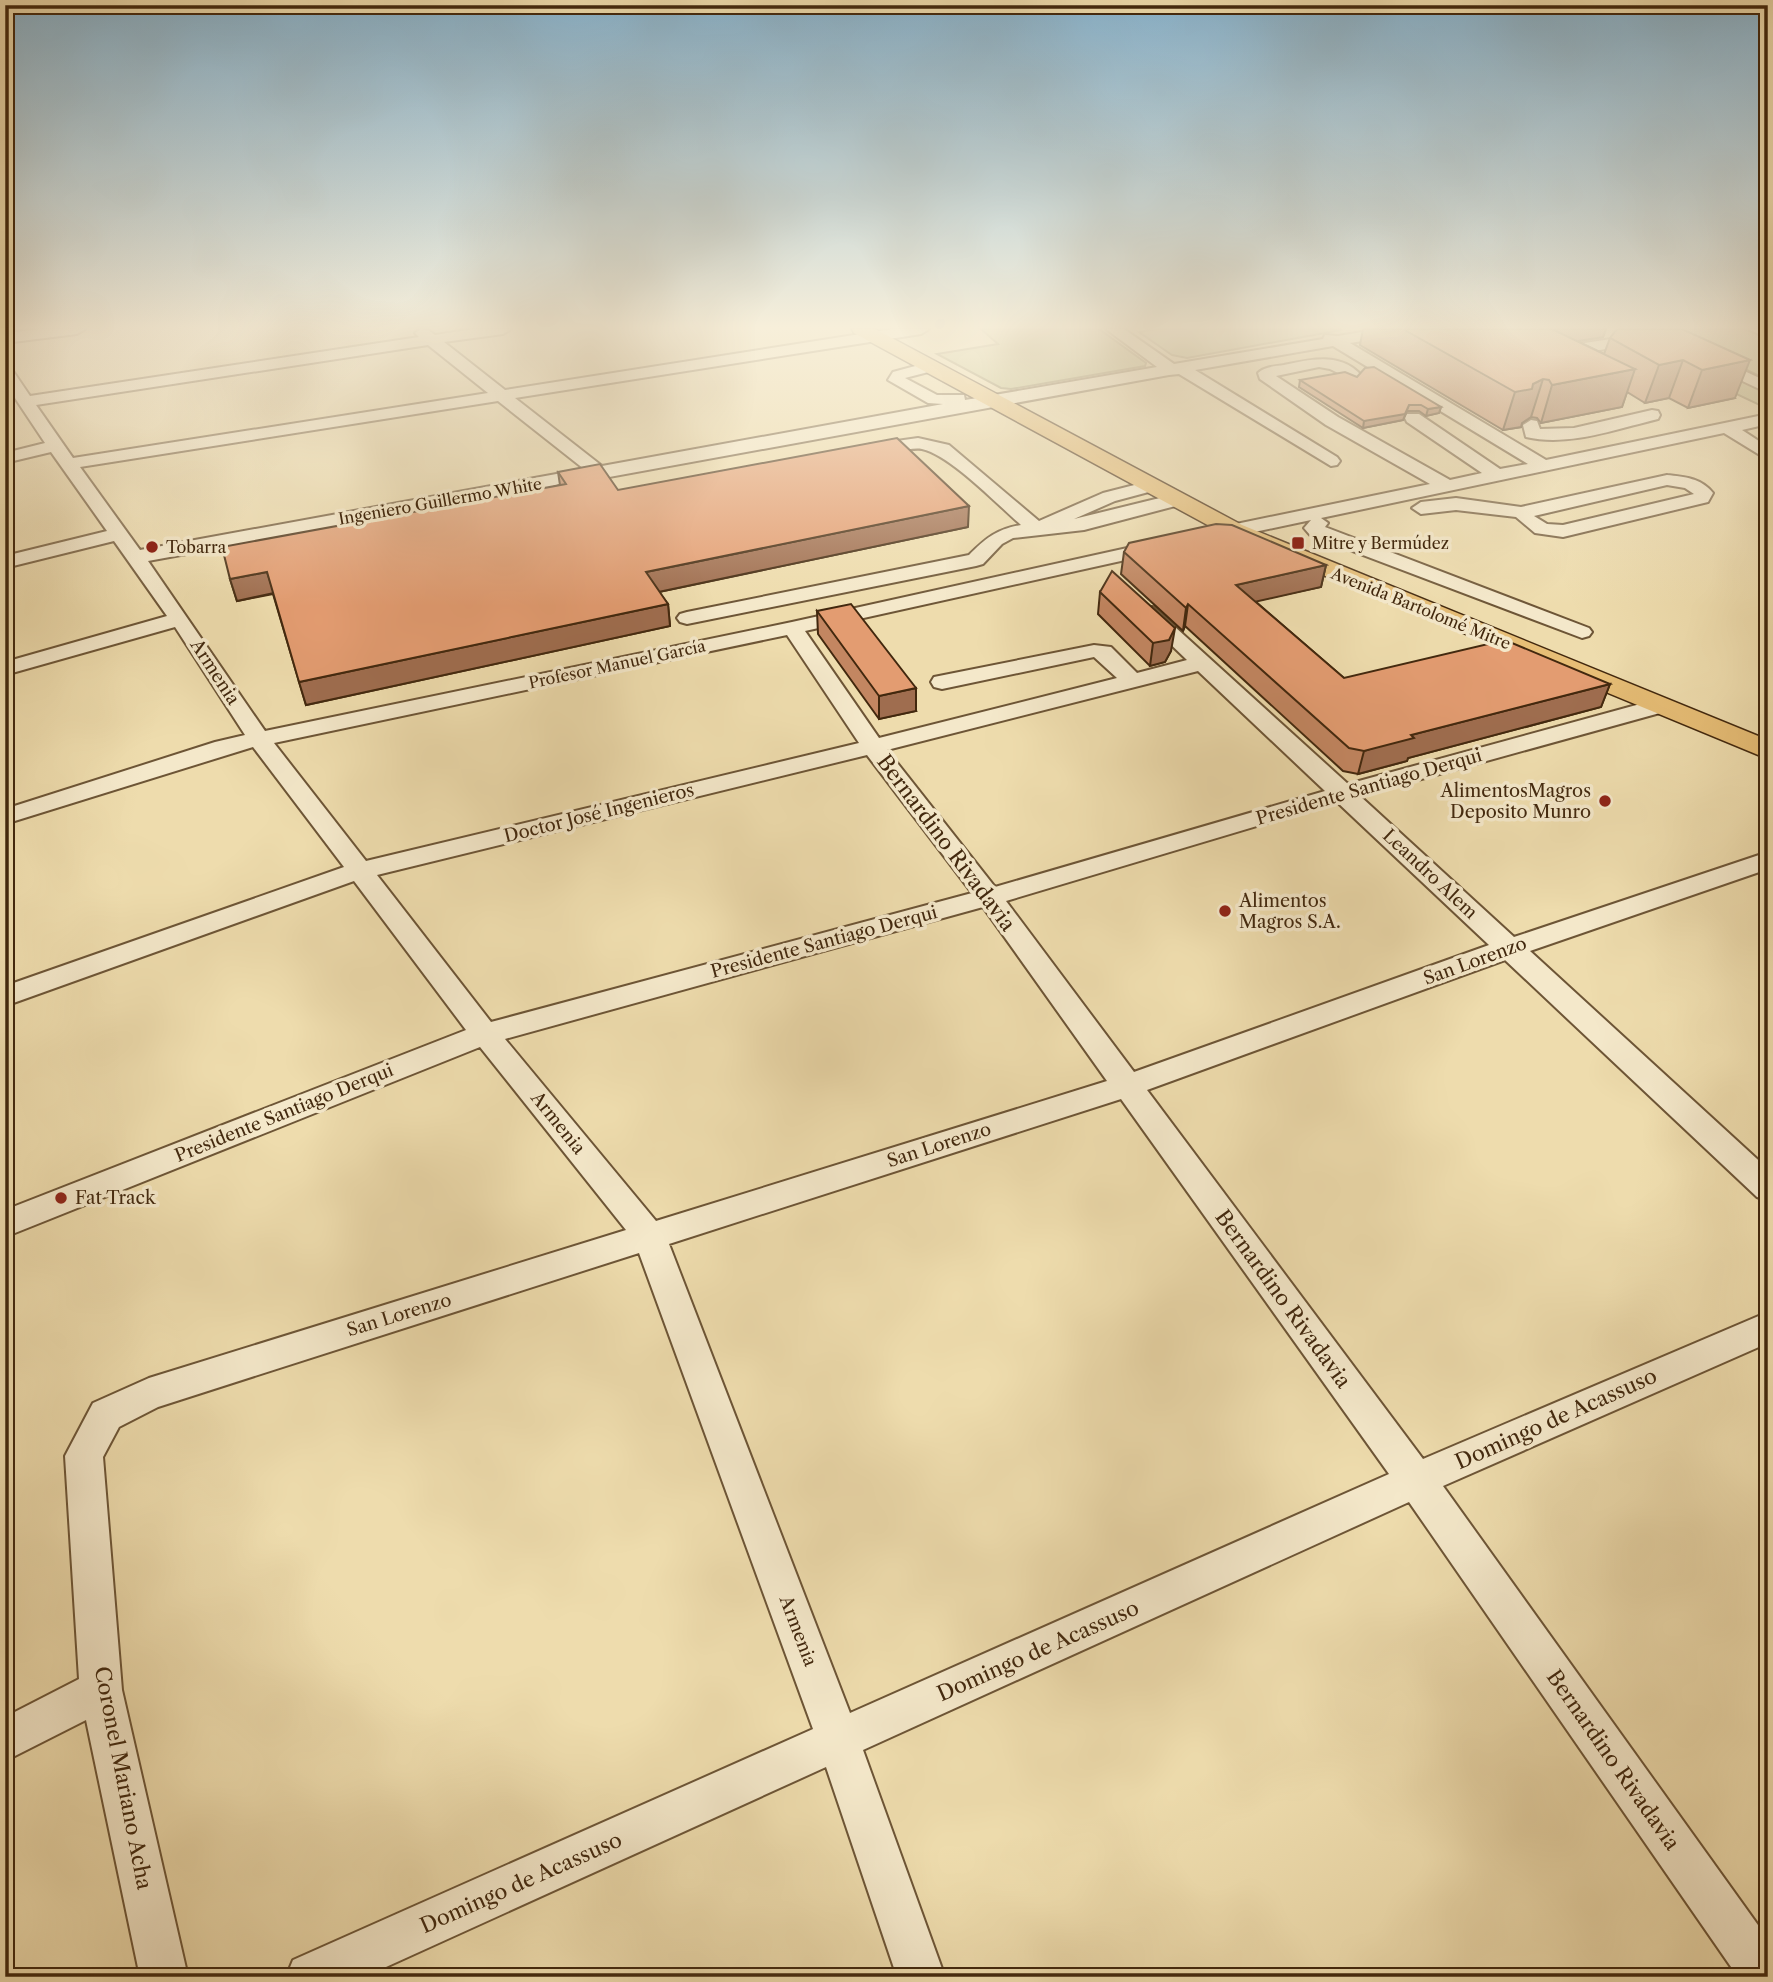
<svg xmlns="http://www.w3.org/2000/svg" width="1773" height="1982" viewBox="0 0 1773 1982" font-family="'Libre Caslon Text',serif">
	<style>
		.green { fill: #bebf86; stroke: #80744a; stroke-width: 2 }
		.lines { fill: none; stroke-linecap: round; stroke-linejoin: round }
		.minor-casing { stroke: #6d5536; stroke-width: 4 }
		.major-casing { stroke: #42280e; stroke-width: 3 }
		.minor { fill: #f4e8ca; fill-rule: evenodd }
		.major { fill: #e7be76; fill-rule: evenodd }
		.wall { fill: #c38661; stroke: #42280e; stroke-width: 2 }
		.shaded-wall { fill: #9f6d4f; stroke: #42280e; stroke-width: 2 }
		.building { fill: #e39c71; stroke: #42280e; stroke-width: 2 }
		.poi-dot { fill: #8f2418; stroke: #f4e8ca; stroke-width: 2.5 }
		.labels { text-anchor: middle; stroke-width: 7; stroke-linejoin: round; paint-order: stroke }
		.far-street-label { font-size: 16px; fill: #42280e; stroke: #f4e8ca }
		.far-poi-label { font-size: 16px; fill: #42280e; stroke: #f4e8ca; text-anchor: start }
		.street-label { font-size: 18px; fill: #42280e; stroke: #f4e8ca }
		.poi-label { font-size: 18px; fill: #42280e; stroke: #f4e8ca; text-anchor: start }
		.near-street-label { font-size: 21px; fill: #42280e; stroke: #f4e8ca }
	</style>
	<rect width="100%" height="100%" fill="#eedcad"/>
	<filter id="stains"><feTurbulence type="fractalNoise" baseFrequency=".00286" numOctaves="4"/><feColorMatrix values="0 0 0 0 .2 0 0 0 0 .09 0 0 0 0 .02 0 0 0 .5 -.17"/></filter>
	<radialGradient id="worn" r=".72"><stop offset=".6" stop-color="#630" stop-opacity="0"/><stop offset="1" stop-color="#630" stop-opacity=".3"/></radialGradient>
	<g class="green">
		<path d="M981,329H1099L1146,363L1145,366L1011,389L1001,388L937,354L998,344Z"/>
		<path d="M1158,329H1340L1341,330L1187,358L1172,355L1139,332Z"/>
		<path d="M1660,329H1745L1768,339V380Z"/>
		<path d="M1648,352L1768,388V409Z"/>
	</g>
	<g class="lines">
		<g class="minor-casing">
			<g id="minor">
				<path d="M41,329H85L77,334L5,343V333Z"/>
				<path d="M421,329L428,330L435,335L473,329H511L503,334L444,342L505,390L892,329H929L921,334L515,398L602,466L943,404L928,403L888,380L893,372L930,362L938,367L936,370L905,378L937,395H964L965,400L1157,367L1106,329H1124L1174,364L1323,339L1325,335L1338,336L1380,329H1415L1407,334L1350,343L1546,460L1768,414V424L1742,430L1768,447V460L1724,433L1321,518L1328,523L1325,527L1589,628L1592,632L1589,636L1582,638L1310,535L1304,528L1311,520L1212,541L1205,539L1202,535L1205,531L1212,529L1430,484L1326,425L1260,379L1258,373C1264,367 1275,366 1284,365C1311,359 1341,352 1362,376L1354,381L1330,369L1319,367L1276,376L1338,417L1450,480L1482,473L1407,422L1405,418L1407,414H1419L1500,469L1528,464L1333,346L1195,370L1337,457L1340,461L1337,465L1331,466L1179,374L1169,375L148,561L265,731L792,622L1159,541L1166,543L1169,547L1166,551L805,631L879,738L1117,678L1094,657L942,689L934,687L931,682L934,677L1094,645L1111,647L1137,673L1187,660L1136,611L1139,607H1153L1348,784L1651,701H1667L1670,706L1667,711L1360,796L1514,937L1768,852V869L1530,951L1768,1169V1201L1757,1197L1505,960L1147,1090L1423,1459L1768,1312V1343L1443,1486L1768,1939V1977H1738L1409,1502L863,1750L945,1977H897L826,1767L364,1977H286L293,1960L813,1729L639,1253L158,1407L119,1427L103,1457L122,1690L188,1977H140L86,1720L5,1761V1717L79,1679L65,1456L93,1403L149,1378L626,1230L480,1047L5,1237V1210L466,1030L354,881L5,1006V986L344,867L253,747L5,824V809L215,742L245,735L175,627L5,675V662L167,616L114,541L5,568V556L107,531L51,452L5,463V453L45,443L5,383V366L11,368L30,396L419,337L415,333ZM428,345L488,393L73,458L36,405ZM498,401L584,469L140,550L80,467ZM787,635L859,743L366,861L274,743ZM1198,671L1325,791L995,887L887,750ZM867,755L972,893L491,1022L377,875ZM1337,802L1489,945L1134,1072L1006,901ZM983,907L1107,1081L656,1221L505,1039ZM1121,1099L1389,1474L850,1713L669,1244Z"/>
				<path d="M1748,329H1768V338Z"/>
				<path d="M1631,336L1636,338L1639,341L1636,344L1551,358L1543,353L1551,348Z"/>
				<path d="M1710,355L1768,382V393L1704,363L1702,360Z"/>
				<path d="M1652,410L1658,411L1660,415L1658,419C1616,429 1569,447 1526,437L1523,425L1531,420L1537,421L1540,429L1574,428Z"/>
				<path d="M918,438L949,445L1039,521L1103,493L1150,481L1159,486L1156,490L1115,501L1074,519L1176,494L1185,500L1183,504L1084,530L1013,538L1002,544L983,564L976,566L687,624L680,622L677,618L680,614L687,612L969,555C986,538 997,529 1021,525C998,505 950,455 922,449C906,446 870,462 859,450L868,445Z"/>
				<path d="M1667,475C1685,477 1701,478 1713,493L1708,502L1563,537L1535,533L1516,517L1456,510L1421,514L1412,508L1421,502L1456,498L1521,507ZM1667,485L1685,488L1694,494L1563,525L1547,524L1534,516Z"/>
			</g>
		</g>
		<g class="major-casing">
			<path id="major" d="M852,329H875L1242,525L1768,740V759L1226,535L854,333Z"/>
		</g>
		<use href="#minor" class="minor"/>
		<use href="#major" class="major"/>
	</g>
	<g class="wall">
		<path d="M1363,329H1606L1603,337L1577,341L1604,354L1610,338L1682,329L1735,398L1688,408L1669,398L1645,403L1627,392L1622,407L1541,423L1537,418L1531,417L1522,423L1521,427L1503,430L1360,345Z"/>
		<path d="M1300,380L1441,407L1439,413L1426,416L1419,411H1407L1403,420L1363,428L1299,387Z"/>
		<path d="M558,472L618,490L968,527L659,592L668,604L670,626L306,705L273,594L237,601L230,579L560,485Z"/>
		<path d="M1124,552L1326,565L1321,587L1255,601L1344,678L1610,684L1601,707L1408,758L1407,761L1358,774L1343,771L1185,626L1183,631L1121,574Z"/>
		<path d="M1100,592L1171,651L1165,662L1150,666L1098,614Z"/>
		<path d="M817,611L916,711L879,719L818,634Z"/>
	</g>
	<g class="shaded-wall">
		<path d="M1552,329H1606L1603,337L1546,346Z"/>
		<path d="M1683,360L1669,398L1645,403L1659,365Z"/>
		<path d="M1750,360L1735,398L1688,408L1702,370Z"/>
		<path d="M1635,369L1622,407L1541,423L1552,385Z"/>
		<path d="M1543,379L1531,417L1522,423L1521,427L1503,430L1515,392Z"/>
		<path d="M1409,405L1403,420L1363,428L1364,421Z"/>
		<path d="M1441,407L1439,413L1426,416L1428,409Z"/>
		<path d="M969,506L968,527L649,594L646,572Z"/>
		<path d="M1326,565L1321,587L1232,607L1236,585Z"/>
		<path d="M267,572L274,593L237,601L230,579Z"/>
		<path d="M668,604L670,626L306,705L299,682Z"/>
		<path d="M1188,604L1185,626L1183,631L1186,608Z"/>
		<path d="M1175,628L1171,651L1165,662L1150,666L1153,643Z"/>
		<path d="M1610,684L1601,707L1408,758L1407,761L1358,774L1364,751L1411,735Z"/>
		<path d="M916,688V711L879,719V696Z"/>
	</g>
	<g class="building">
		<path d="M1403,329H1552L1635,369L1552,385L1549,380L1543,379L1533,384L1532,389L1515,392Z"/>
		<path d="M1617,329H1682L1750,360L1702,370L1683,360L1659,365L1610,338Z"/>
		<path d="M1374,367L1441,407L1428,409L1421,405H1409L1405,414L1364,421L1300,380L1345,372L1357,377L1365,368Z"/>
		<path d="M897,438L969,506L646,572L668,604L299,682L267,572L230,579L222,547L566,484L558,472L600,464L618,490Z"/>
		<path d="M1216,524L1232,525L1326,565L1236,585L1344,678L1505,640L1610,684L1411,735L1414,738L1364,751L1349,748L1188,604L1186,608L1124,552L1129,543Z"/>
		<path d="M1112,571L1175,628L1169,640L1153,643L1100,592Z"/>
		<path d="M851,604L916,688L879,696L817,611Z"/>
	</g>
	<linearGradient id="sky" x2="0" y2="1"><stop stop-color="#89b6d2"/><stop offset="0.54" stop-color="#f7efda"/><stop offset="1" stop-color="#f7efda" stop-opacity="0"/></linearGradient>
	<rect width="1773" height="606" fill="url(#sky)"/>
	<g class="poi-dot">
		<rect x="1291" y="536" width="14" height="14" rx="3.5"/>
		<circle cx="152" cy="547" r="7"/>
		<circle cx="1605" cy="801" r="7"/>
		<circle cx="1225" cy="911" r="7"/>
		<circle cx="61" cy="1198" r="7"/>
	</g>
	<g class="labels">
		<g class="far-street-label">
			<text transform="translate(440 501) rotate(-10)" y="6">Ingeniero Guillermo White</text>
			<text transform="translate(1421 608) rotate(22)" y="6">Avenida Bartolomé Mitre</text>
			<text transform="translate(617 664) rotate(-12)" y="6">Profesor Manuel García</text>
		</g>
		<g class="far-poi-label">
			<text x="1312" y="549">Mitre y Bermúdez</text>
			<text x="166" y="553">Tobarra</text>
		</g>
		<g class="street-label">
			<text transform="translate(215 672) rotate(57)" y="6">Armenia</text>
			<text transform="translate(1369 787) rotate(-16)" y="6">Presidente Santiago Derqui</text>
			<text transform="translate(599 813) rotate(-14)" y="6">Doctor José Ingenieros</text>
			<text transform="translate(1430 874) rotate(43)" y="6">Leandro Alem</text>
			<text transform="translate(824 942) rotate(-15)" y="6">Presidente Santiago Derqui</text>
			<text transform="translate(1475 961) rotate(-20)" y="6">San Lorenzo</text>
			<text transform="translate(284 1113) rotate(-22)" y="6">Presidente Santiago Derqui</text>
			<text transform="translate(558 1123) rotate(51)" y="6">Armenia</text>
			<text transform="translate(939 1145) rotate(-18)" y="6">San Lorenzo</text>
			<text transform="translate(399 1315) rotate(-17)" y="6">San Lorenzo</text>
			<text transform="translate(798 1631) rotate(69)" y="6">Armenia</text>
		</g>
		<g class="poi-label">
			<text x="1591" y="797" text-anchor="end">AlimentosMagros<tspan x="1591" dy="21">Deposito Munro</tspan></text>
			<text x="1239" y="907">Alimentos<tspan x="1239" dy="21">Magros S.A.</tspan></text>
			<text x="75" y="1204">Fat Track</text>
		</g>
		<g class="near-street-label">
			<text transform="translate(946 843) rotate(53)" y="7">Bernardino Rivadavia</text>
			<text transform="translate(1283 1299) rotate(54)" y="7">Bernardino Rivadavia</text>
			<text transform="translate(1556 1419) rotate(-24)" y="7">Domingo de Acassuso</text>
			<text transform="translate(1038 1651) rotate(-24)" y="7">Domingo de Acassuso</text>
			<text transform="translate(1613 1760) rotate(55)" y="7">Bernardino Rivadavia</text>
			<text transform="translate(123 1778) rotate(79)" y="7">Coronel Mariano Acha</text>
			<text transform="translate(521 1883) rotate(-24)" y="7">Domingo de Acassuso</text>
		</g>
	</g>
	<rect width="1773" height="1982" fill="none" stroke="#eedcad" stroke-width="28"/>
	<rect x="7" y="7" width="1759" height="1968" fill="none" stroke="#42280e" stroke-width="3.5"/>
	<rect x="14" y="14" width="1745" height="1954" fill="none" stroke="#42280e" stroke-width="2"/>
	<rect width="100%" height="100%" filter="url(#stains)"/>
	<rect width="100%" height="100%" fill="url(#worn)"/>
</svg>
